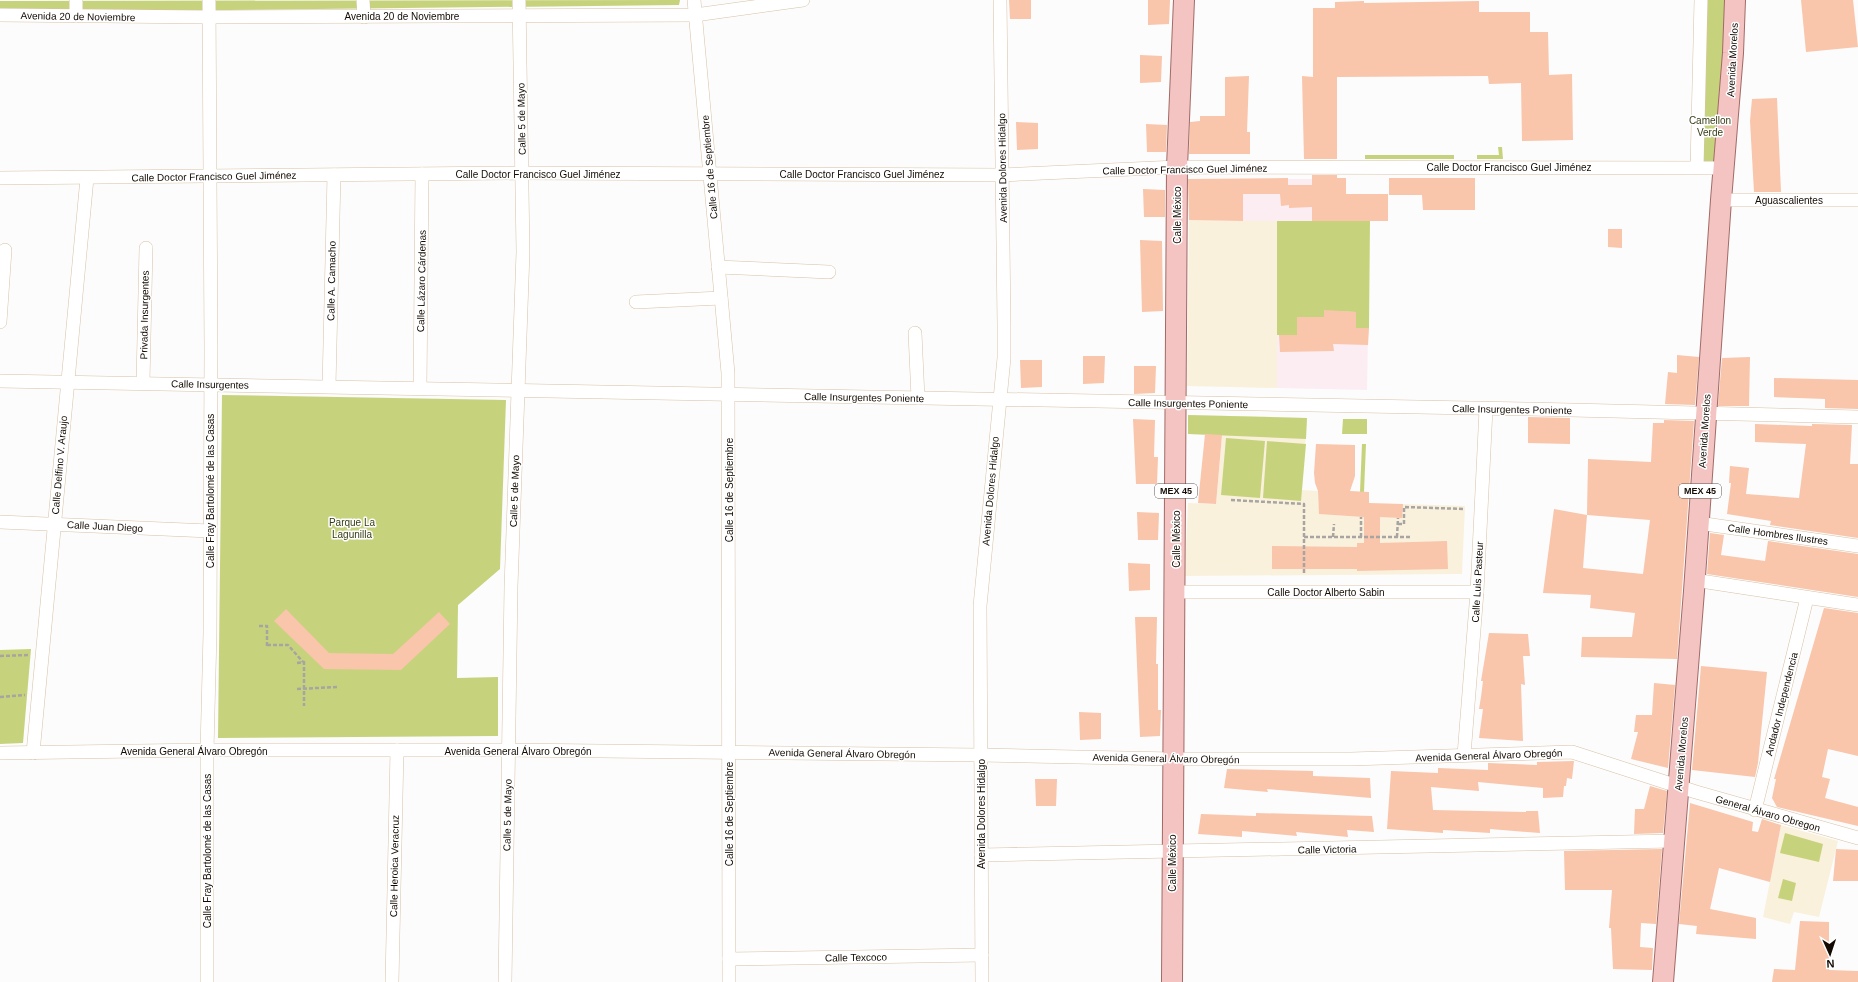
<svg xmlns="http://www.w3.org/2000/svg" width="1858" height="982" viewBox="0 0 1858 982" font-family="Helvetica,sans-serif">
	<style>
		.commercial { fill: #fcedf3 }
		.education { fill: #faf1dc }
		.green { fill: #c7d37c }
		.building { fill: #f9c5ab; fill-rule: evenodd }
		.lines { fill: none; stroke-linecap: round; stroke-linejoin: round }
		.street-casing { stroke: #d8c1a5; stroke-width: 14 }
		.primary-casing { stroke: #a16a66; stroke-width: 22 }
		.path { stroke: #a7a4a2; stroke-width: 2.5; stroke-dasharray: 4 2; stroke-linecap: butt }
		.street { stroke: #fff; stroke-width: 13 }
		.primary { stroke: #f4c4c3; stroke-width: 20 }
		.labels { text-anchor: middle; stroke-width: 3; stroke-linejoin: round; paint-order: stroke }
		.shield { fill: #fff; stroke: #5a544f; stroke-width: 1 }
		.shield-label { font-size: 9px; font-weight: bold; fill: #130b03 }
		.street-label { font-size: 10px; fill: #130b03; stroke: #fff }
		.park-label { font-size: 10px; fill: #373c16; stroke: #fff }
	</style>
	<rect width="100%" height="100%" fill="#fcfcfc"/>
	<g class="commercial">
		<path d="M1242,179H1312V221H1243Z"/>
		<path d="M1277,278L1369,279L1367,390L1277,388Z"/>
	</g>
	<g class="education">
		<path d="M1189,220L1277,221V388L1187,386Z"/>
		<path d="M1188,415L1307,418L1302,490L1318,491L1319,508L1403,504L1465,506L1462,574L1185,576L1188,503L1216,504L1222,435L1188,434Z"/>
		<path d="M1781,825L1838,841L1819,917L1794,912L1790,924L1763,917Z"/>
	</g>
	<g class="green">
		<path d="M680,0L679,5L228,10H0V1Z"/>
		<path d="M1701,0H1733L1723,168L1690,167Z"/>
		<path d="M1498,147H1502L1503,159H1477V155H1499Z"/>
		<rect x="1365" y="155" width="89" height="4"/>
		<path d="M1277,221H1370L1369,328H1356V312L1325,311L1324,317H1297V335H1277Z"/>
		<path d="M222,395L506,400L500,569L458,605L457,678L498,677V736L218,738Z"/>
		<path d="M1188,415L1307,418L1306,439L1188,434Z"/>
		<path d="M1343,419H1367V434H1342Z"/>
		<path d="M1226,438L1265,441L1260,498L1221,495Z"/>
		<path d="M1267,441L1306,444L1301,501L1263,498Z"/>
		<path d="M1362,444H1366L1364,492H1360Z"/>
		<path d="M31,649L23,743L0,744V650Z"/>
		<path d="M1785,833L1823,844L1819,862L1780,853Z"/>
		<path d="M1783,879L1796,883L1792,901L1778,898Z"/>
	</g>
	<g class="building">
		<path d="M1009,0H1031V19H1010Z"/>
		<path d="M1148,0H1170L1169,24L1148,25Z"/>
		<path d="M1801,0H1853L1858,47L1806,52Z"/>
		<path d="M1364,1V3L1479,1V12H1530V32H1548L1549,75L1572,74L1573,140L1522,141L1521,83L1489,84L1488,76L1337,77V159H1304L1302,76L1313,77V8H1335V2Z"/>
		<path d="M1140,55L1162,56L1161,82L1140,83Z"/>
		<path d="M1249,76L1247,132H1250V154H1189L1190,122L1200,121V116H1225V77Z"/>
		<path d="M1777,98L1781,192H1754L1750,121L1752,99Z"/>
		<path d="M1016,122L1038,123V149L1017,150Z"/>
		<path d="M1146,124L1167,125L1166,152H1147Z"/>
		<path d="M1312,175H1337V178H1346V194H1388V221H1312V207L1289,208V205L1281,206L1280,194H1243V221L1189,220L1188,179L1288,178V185H1312Z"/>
		<path d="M1389,178H1475V210H1423L1422,195H1389Z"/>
		<path d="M1143,189L1165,190V217H1144Z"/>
		<path d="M1608,229H1622V248L1608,247Z"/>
		<path d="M1140,240L1162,241L1163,311L1142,312Z"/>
		<path d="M1324,310L1356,312V328H1369L1368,345L1333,344L1334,351L1280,352L1279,335H1297V317H1324Z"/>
		<path d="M1677,355L1699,357L1695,405L1665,404L1668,372L1677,373Z"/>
		<path d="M1083,356H1105L1104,383L1083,384Z"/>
		<path d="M1750,357L1749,406H1718L1722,358Z"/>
		<path d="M1020,360H1042V387L1021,388Z"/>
		<path d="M1134,366H1156L1155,393L1134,394Z"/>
		<path d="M1774,378L1858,380V409L1825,408V399L1774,397Z"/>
		<path d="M1528,417L1570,418V444L1528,443Z"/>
		<path d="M1133,419L1155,420L1154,457H1158L1157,484H1136Z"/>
		<path d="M1664,420L1694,421L1677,659L1581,657L1582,637H1632L1635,613L1590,608L1591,595L1543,593L1554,509L1587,515L1588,459L1651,462L1653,423H1664ZM1587,515L1650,520L1643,574L1583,568Z"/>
		<path d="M1755,424L1812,426V424L1852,425L1850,464H1858V538L1770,525L1771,521L1727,514L1731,483H1729L1730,466L1749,468L1746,494L1799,498L1806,444L1755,442Z"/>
		<path d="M1205,434L1222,435L1216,504L1198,503Z"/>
		<path d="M1316,444L1355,445V476L1350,491L1369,492V503L1403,504L1402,518L1380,517V543L1447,541L1448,569L1357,571V569H1272V546L1357,547V543H1364V517L1319,514L1318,491L1315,483L1314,473Z"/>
		<path d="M1137,512L1159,513L1158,540H1138Z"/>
		<path d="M1710,533L1724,535L1721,555L1765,561L1768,541L1858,554V597L1707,574Z"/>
		<path d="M1128,563L1150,564V590L1129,591Z"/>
		<path d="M1824,608L1858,613V756L1828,749L1822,777L1830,779L1825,798L1858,807V826L1777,807L1772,798L1776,779H1774Z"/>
		<path d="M286,609L329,653L393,654L439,612L450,624L401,670L324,669L274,621Z"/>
		<path d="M1135,617H1157L1156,664H1158V710H1161L1160,736L1140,737Z"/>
		<path d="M1489,633L1528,634L1530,656H1523L1525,685L1521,684L1523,741L1479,738L1483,709H1479L1481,697L1483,681H1481Z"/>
		<path d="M1701,666L1767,672L1758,763L1755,777L1692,770Z"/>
		<path d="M1654,683L1675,685L1668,768L1631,759L1638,732H1634L1636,715H1652Z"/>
		<path d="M1079,712L1101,713V739L1080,740Z"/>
		<path d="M1574,761L1572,779L1567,778L1566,786H1564L1563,797L1543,798V788L1478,782L1479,791L1431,787L1433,810L1526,812V811H1538L1540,833L1490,829V833L1443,830V833L1387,829L1391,771L1438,773V768L1488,770V763L1537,765V762Z"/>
		<path d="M1227,769L1313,771V776L1370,778L1371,798L1267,789L1268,792L1224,788Z"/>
		<path d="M1035,779H1057L1056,806H1036Z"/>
		<path d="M1650,786L1667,791L1663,833L1634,834L1635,809H1644Z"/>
		<path d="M1690,803L1753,822L1752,831L1758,832L1762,819L1781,825L1770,882L1719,868L1710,909L1756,918V939L1696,934L1697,926L1679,924Z"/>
		<path d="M1256,813L1372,816L1374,832L1347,830L1348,837L1296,832L1297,836L1242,831V837L1198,834L1201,814L1256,816Z"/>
		<path d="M1662,849L1656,924L1641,923L1640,947L1653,948L1652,970L1613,969L1611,928H1609L1612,890H1565L1564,851Z"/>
		<path d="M1836,849L1858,850V881H1833Z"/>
		<path d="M1800,921L1829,922V970L1858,971V982H1772L1774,969L1795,970Z"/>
	</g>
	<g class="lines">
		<g class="street-casing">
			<g id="street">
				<path d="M76,0V16"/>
				<path d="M363,0L364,17"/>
				<path d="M694,0L728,373L729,982"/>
				<path d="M0,15L208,17L695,15L803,0"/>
				<path d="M1697,167L1701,0"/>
				<path d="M0,178L522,173L1002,175L1177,167L1723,168"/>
				<path d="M1721,200H1858"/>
				<path d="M718,267L829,272"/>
				<path d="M636,302L721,298"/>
				<path d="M0,322L5,250"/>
				<path d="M915,333L918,398"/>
				<path d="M0,381L1529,409L1858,417"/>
				<path d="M143,382L146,248"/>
				<path d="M329,386L334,175"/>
				<path d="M420,388L422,174"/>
				<path d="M0,522L210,531"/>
				<path d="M1698,523L1858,546"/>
				<path d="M1694,580L1858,605"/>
				<path d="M1175,592H1477"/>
				<path d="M0,753L207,750H508L980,755L1174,759H1351L1572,752L1696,792L1858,838"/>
				<path d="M33,753L87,178"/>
				<path d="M1464,755L1477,592L1486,409"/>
				<path d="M1755,810L1807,598"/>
				<path d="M981,855L1673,841"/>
				<path d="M729,959L982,955"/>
				<path d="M207,982V750L210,633L211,350L209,0"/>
				<path d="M392,982L397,750"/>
				<path d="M505,982L511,587L523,252L519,0"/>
				<path d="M982,982L980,606L1004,358V324L1000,0"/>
			</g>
		</g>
		<g class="primary-casing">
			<g id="primary">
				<path d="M1172,982L1177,167L1184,0"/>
				<path d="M1663,982L1694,591L1721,200L1733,53L1735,0"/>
			</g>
		</g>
		<g class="path">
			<path d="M1231,500L1304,504V575"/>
			<path d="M1398,524H1404V507L1465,509"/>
			<path d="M1304,537H1412"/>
			<path d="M1333,537L1334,524"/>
			<path d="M1361,537V517"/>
			<path d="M1397,537L1398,518"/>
			<path d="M259,626H267V646"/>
			<path d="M267,645H288L303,662"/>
			<path d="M0,656L28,655"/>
			<path d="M297,663L304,662V706"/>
			<path d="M297,689L337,687"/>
			<path d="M0,697L25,695"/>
		</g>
		<use href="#street" class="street"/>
		<use href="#primary" class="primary"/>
	</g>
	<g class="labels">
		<g class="shield">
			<rect x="1155" y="484" width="42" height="14" rx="3"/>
			<rect x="1679" y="484" width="42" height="14" rx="3"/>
		</g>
		<g class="shield-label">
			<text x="1176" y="494">MEX 45</text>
			<text x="1700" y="494">MEX 45</text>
		</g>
		<g class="street-label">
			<text transform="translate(78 16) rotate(1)" y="4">Avenida 20 de Noviembre</text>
			<text x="402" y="20">Avenida 20 de Noviembre</text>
			<text transform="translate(1732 60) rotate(-87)" y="4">Avenida Morelos</text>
			<text transform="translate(521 119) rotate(-91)" y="4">Calle 5 de Mayo</text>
			<text transform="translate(709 167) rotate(-95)" y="4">Calle 16 de Septiembre</text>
			<text x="1509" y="171">Calle Doctor Francisco Guel Jiménez</text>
			<text transform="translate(1002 168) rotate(-91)" y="4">Avenida Dolores Hidalgo</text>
			<text transform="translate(1185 169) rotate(-1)" y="4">Calle Doctor Francisco Guel Jiménez</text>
			<text x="538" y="178">Calle Doctor Francisco Guel Jiménez</text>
			<text x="862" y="178">Calle Doctor Francisco Guel Jiménez</text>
			<text transform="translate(214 176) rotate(-1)" y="4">Calle Doctor Francisco Guel Jiménez</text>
			<text x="1789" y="204">Aguascalientes</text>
			<text transform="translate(1177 215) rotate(-90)" y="4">Calle México</text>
			<text transform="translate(331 281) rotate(-89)" y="4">Calle A. Camacho</text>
			<text transform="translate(421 281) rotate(-89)" y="4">Calle Lázaro Cárdenas</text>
			<text transform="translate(144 315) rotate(-89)" y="4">Privada Insurgentes</text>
			<text transform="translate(210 384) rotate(1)" y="4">Calle Insurgentes</text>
			<text transform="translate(864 397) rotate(1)" y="4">Calle Insurgentes Poniente</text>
			<text transform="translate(1188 403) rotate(1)" y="4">Calle Insurgentes Poniente</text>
			<text transform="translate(1512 409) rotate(1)" y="4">Calle Insurgentes Poniente</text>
			<text transform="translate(1704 431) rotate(-86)" y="4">Avenida Morelos</text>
			<text transform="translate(59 465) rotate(-85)" y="4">Calle Delfino V. Araujo</text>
			<text transform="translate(729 490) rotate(-90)" y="4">Calle 16 de Septiembre</text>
			<text transform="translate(210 491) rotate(-90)" y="4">Calle Fray Bartolomé de las Casas</text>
			<text transform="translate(514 491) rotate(-88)" y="4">Calle 5 de Mayo</text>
			<text transform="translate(990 491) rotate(-85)" y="4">Avenida Dolores Hidalgo</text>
			<text transform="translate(105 526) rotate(3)" y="4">Calle Juan Diego</text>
			<text transform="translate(1778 534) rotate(8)" y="4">Calle Hombres Ilustres</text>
			<text transform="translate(1176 539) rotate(-90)" y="4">Calle México</text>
			<text transform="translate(1477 582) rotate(-87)" y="4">Calle Luis Pasteur</text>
			<text x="1326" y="596">Calle Doctor Alberto Sabin</text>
			<text transform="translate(1781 704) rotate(-76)" y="4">Andador Independencia</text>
			<text x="194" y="755">Avenida General Álvaro Obregón</text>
			<text x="518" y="755">Avenida General Álvaro Obregón</text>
			<text transform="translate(842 753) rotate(1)" y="4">Avenida General Álvaro Obregón</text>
			<text transform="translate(1681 754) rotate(-85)" y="4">Avenida Morelos</text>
			<text transform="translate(1489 755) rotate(-2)" y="4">Avenida General Álvaro Obregón</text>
			<text transform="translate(1166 758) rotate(1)" y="4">Avenida General Álvaro Obregón</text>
			<text transform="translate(1768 813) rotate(16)" y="4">General Álvaro Obregon</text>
			<text transform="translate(729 814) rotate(-90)" y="4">Calle 16 de Septiembre</text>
			<text transform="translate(981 814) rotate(-90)" y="4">Avenida Dolores Hidalgo</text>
			<text transform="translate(507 815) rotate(-89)" y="4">Calle 5 de Mayo</text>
			<text transform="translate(1327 849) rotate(-1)" y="4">Calle Victoria</text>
			<text transform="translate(207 851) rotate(-90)" y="4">Calle Fray Bartolomé de las Casas</text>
			<text transform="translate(1172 863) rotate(-90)" y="4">Calle México</text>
			<text transform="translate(394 866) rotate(-89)" y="4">Calle Heroica Veracruz</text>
			<text transform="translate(856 957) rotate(-1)" y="4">Calle Texcoco</text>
		</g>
		<g class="park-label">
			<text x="1710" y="124">Camellon<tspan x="1710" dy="12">Verde</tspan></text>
			<text x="352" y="526">Parque La<tspan x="352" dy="12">Lagunilla</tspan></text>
		</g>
	</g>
	<g transform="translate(1830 954) rotate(177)" stroke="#ffffff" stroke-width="3" paint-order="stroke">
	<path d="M0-3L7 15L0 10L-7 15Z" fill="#130b03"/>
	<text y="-6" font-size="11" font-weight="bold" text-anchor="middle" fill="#130b03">N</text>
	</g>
</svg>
